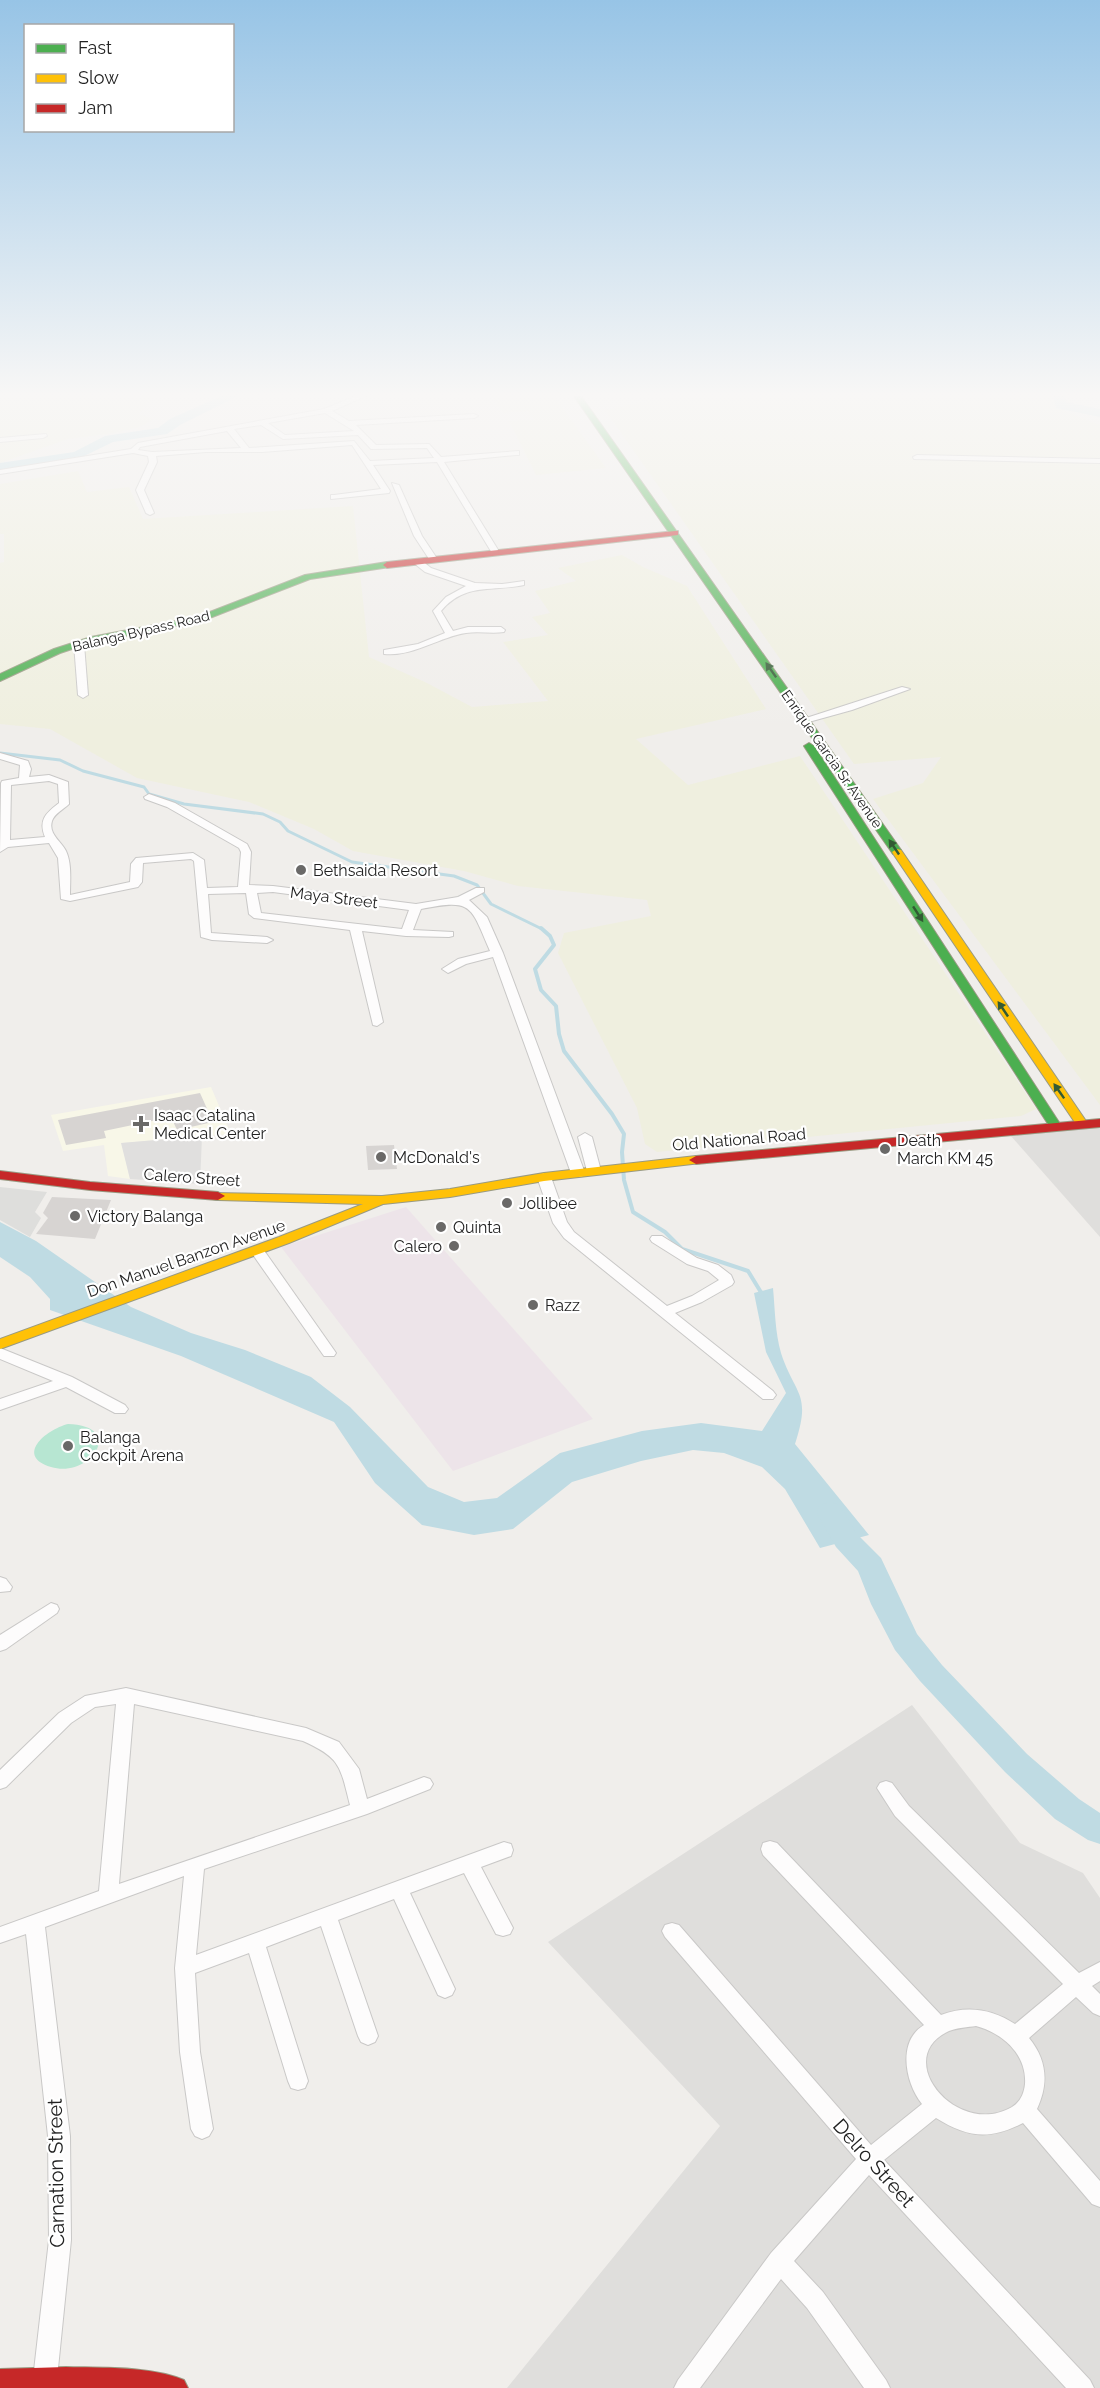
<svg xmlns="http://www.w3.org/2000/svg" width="1100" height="2388" viewBox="0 0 1100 2388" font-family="Raleway,sans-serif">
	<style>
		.residential { fill: #dfdedc }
		.industrial { fill: #ede4e9 }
		.education { fill: #f8f7e8 }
		.religious { fill: #dededc }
		.farmland { fill: #efefdf }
		.pitch { fill: #b7e6d2 }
		.parking { fill: #e0dfde }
		.water { fill: #bfdbe3 }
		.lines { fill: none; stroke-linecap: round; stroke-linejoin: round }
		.stream-far1 { stroke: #bfdbe3; stroke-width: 3 }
		.stream { stroke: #bfdbe3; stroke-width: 4 }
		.river { fill: #bfdbe3; fill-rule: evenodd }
		.building { fill: #d7d4d2 }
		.street-casing { stroke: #c9c8c7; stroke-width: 2 }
		.fast-casing { stroke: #999a82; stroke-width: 2 }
		.slow-casing { stroke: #999a82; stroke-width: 2 }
		.jam-casing { stroke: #999a82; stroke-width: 2 }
		.street { fill: #fdfcfc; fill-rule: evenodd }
		.fast { fill: #4caf50; fill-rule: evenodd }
		.slow { fill: #ffc107; fill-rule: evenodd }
		.jam { fill: #c62828; fill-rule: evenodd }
		.oneway { fill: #335a34 }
		.poi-dot { fill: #6a6968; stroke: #fff; stroke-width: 2 }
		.labels { text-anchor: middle; stroke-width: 4.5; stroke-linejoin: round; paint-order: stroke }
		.far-street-label { font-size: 14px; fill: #222; stroke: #fff }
		.poi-label { font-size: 16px; fill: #222; stroke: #fff; text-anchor: start }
		.street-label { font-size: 16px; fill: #222; stroke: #fff }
		.near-street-label { font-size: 20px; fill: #222; stroke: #fff }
	</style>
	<rect width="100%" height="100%" fill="#f0eeeb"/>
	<g class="residential">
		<path d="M1100,1127V1237L1010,1135Z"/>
		<path d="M912,1705L1020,1843L1083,1873L1100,1898V2388H507L720,2126L548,1942Z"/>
	</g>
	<path class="industrial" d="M406,1207L593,1419L453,1471L281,1247Z"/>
	<path class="education" d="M211,1087L231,1134L122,1143L130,1179L108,1176L104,1145L63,1151L51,1115Z"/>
	<path class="religious" d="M0,1187L47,1192L35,1212L41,1218L30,1237L0,1220Z"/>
	<g class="farmland">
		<path d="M0,396H153L139,414L153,419L140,427L115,433L68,439L0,463Z"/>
		<path d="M491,396H554L606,468L536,475L509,421L534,420L527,411L503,413Z"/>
		<path d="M673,396H1053L1052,399L1066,412L1100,425V1105L873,799L923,783L941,757L854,764L605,410Z"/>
		<path d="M78,471L87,492L129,487L143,519L353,506L369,657L427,683L472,707L548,701L503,642L548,635L532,617L550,613L535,591L576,581L558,568L622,555L643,567L687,586L766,709L636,739L688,785L800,756L1036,1109L1021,1116L657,1152L645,1144L637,1108L558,953L564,933L651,916L647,900L518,886L464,871L353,851L314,829L249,802L137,778L50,729L0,724V563L4,562V534H0V484Z"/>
	</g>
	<path class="pitch" d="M68,1424C127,1426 90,1479 51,1467C15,1456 45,1430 68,1424Z"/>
	<path class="parking" d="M202,1136L200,1184L130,1179L121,1143Z"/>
	<path class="water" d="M0,1222L36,1241L131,1307L191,1333L245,1350L311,1377L350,1407L428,1487L464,1502L497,1498L560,1453L642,1431L701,1423L762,1431L786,1393L766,1352L754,1293L773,1288C775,1309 775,1333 781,1353C795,1396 812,1392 795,1444L869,1535L820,1548L785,1489L762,1467L724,1453L693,1450L641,1461L572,1482L513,1529L474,1535L422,1525L375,1483L334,1422L181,1356L50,1310V1299L30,1277L0,1257Z"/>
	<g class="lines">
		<path class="stream-far1" d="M0,753L60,760L83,771L144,787L149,794L184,804L263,814L280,822L288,831L352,862L454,876L477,885L491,904L542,929"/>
		<path class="stream" d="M541,928L550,936L554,945L535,969L541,990L556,1006L559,1034L564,1051L612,1114L624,1134L622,1152L624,1180L633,1212L665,1232L682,1249L748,1271L762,1294"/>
		<g class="river">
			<path d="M221,396H238L180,425L167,434L113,442L78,459L0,471V463L74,452L105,436L158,428L170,419Z"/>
			<path d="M1053,396H1065L1066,402L1100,409V417L1056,408Z"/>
			<path d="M830,1502L840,1505L856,1533L881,1558L917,1634L942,1665L1027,1754L1079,1799L1100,1813V1844L1088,1840L1055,1819L1005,1772L920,1681L895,1650L871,1604L858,1571L836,1547L816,1512L820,1505Z"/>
		</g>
	</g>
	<g class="building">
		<path d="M200,1093L213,1122L177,1130L171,1117L104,1131L106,1138L66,1145L58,1120Z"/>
		<path d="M394,1145L397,1169L368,1170L366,1146Z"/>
		<path d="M52,1197L111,1200L95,1239L36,1234L48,1218L43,1213Z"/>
	</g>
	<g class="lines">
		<g class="street-casing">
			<g id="street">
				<path d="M356,396H366L332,411L349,421L474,414L478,416L474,418L356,425L376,445L429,444L441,457L519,451V455H516L444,462L500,553L499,555L492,553L437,462L373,465L390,491L389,493L331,499V495H334L381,489L352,445L262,452H206L156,456L157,462L144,490L154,513L150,515L146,513L136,490L149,462L148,456L133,453L0,474V470L131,449L138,443L324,409ZM325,413L354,431L285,435L268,423ZM261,425L283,439L358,435L371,449L427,448L434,458L370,461L354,441L249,448L234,429ZM227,431L241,448L152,452L138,450L140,447Z"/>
				<path d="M46,434L47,436L43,438L0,442V438Z"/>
				<path d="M917,455L1100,459V463L914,459L913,457Z"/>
				<path d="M392,483L399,485L422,536L438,560L437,562H431L414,536Z"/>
				<path d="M415,560H421L431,568L475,583L502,584L524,581V585C492,592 465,582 441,611L453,631L468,627H501L505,630L504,632C492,634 479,631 466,633C439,637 413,657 384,654V650L418,644L445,633L433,611L446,597L466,586L425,572L415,564Z"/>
				<path d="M79,641L84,644L88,695L83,698L78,695L74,644Z"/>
				<path d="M902,687L910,689L852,710L805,723L800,720Z"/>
				<path d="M0,753L28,761L31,769L29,777L49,775L68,782L69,804C64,809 54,814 52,821C48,834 61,841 66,851C72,864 70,881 70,895L130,882L131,864L136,858L193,853L204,860L207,888L238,887L241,852L239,848L167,807L145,799L144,797L149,794L175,803L247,844L251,852L249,885L273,886L416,904L458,897L476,888H484V892L469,900L487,917L503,953L585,1173L583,1176L578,1177L571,1173L493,957L466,964L448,973L442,969L458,959L490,951C470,905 473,899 421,909L413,930L453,932V936L449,937L406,936L362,931L383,1022L377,1026L373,1025L350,930L254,918L249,914L246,893L208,894L211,933L267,937L273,940L267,943L212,940L201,937L194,861L191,859L143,863L142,882L138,887L70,901L61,899L58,858L49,843L8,847L0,852L1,783L2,781L19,778L20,765L0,759ZM49,781L58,784L59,803C46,813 38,820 45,837L10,840L11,785ZM273,892L409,910L402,929L261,913L257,893Z"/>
				<path d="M585,1133L592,1137L601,1171L599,1174H589L587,1171L578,1137Z"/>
				<path d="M544,1173L551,1177L567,1222L574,1232L667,1306L692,1296L719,1280L708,1271L687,1264L652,1242L650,1239L652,1236H662L697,1258L718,1265L731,1275L734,1282L732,1285L702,1302L675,1313L773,1391L776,1395L773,1399H763L564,1238L553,1223L537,1177Z"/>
				<path d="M258,1248L263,1249L334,1350L336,1353L334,1356H324L251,1252Z"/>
				<path d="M0,1348L72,1377L125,1405L128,1409L125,1413H115L66,1387L0,1410V1399L53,1381L0,1359Z"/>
				<path d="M0,1577L6,1579L12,1587L10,1591L0,1592Z"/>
				<path d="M51,1603L57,1605L59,1609L57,1613L6,1649L0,1651V1635Z"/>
				<path d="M126,1688L306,1728L339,1742L359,1769L367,1799L424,1777L430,1779L433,1784L430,1789L367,1814L204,1869L196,1955L504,1842L511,1844L513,1850L511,1856L481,1867L513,1928L510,1934L503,1936L496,1934L464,1873L410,1893L455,1989L452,1995L445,1998L438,1995L394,1899L338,1920L378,2036L375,2042L368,2045L361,2042L358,2036L321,1926L266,1947L308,2081L305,2088L298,2090L291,2088L288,2081L249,1953L195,1973L200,2052L213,2129L209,2136L202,2139L195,2136L191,2129L180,2052L175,1968L184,1876L45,1927L70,2136L71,2240L56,2388H32L49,2240L48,2136L26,1934L0,1943V1927L99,1891L116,1704L95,1707L71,1723L6,1787L0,1789V1770L59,1713L85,1696ZM134,1704L303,1741C341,1758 340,1766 350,1805L119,1884Z"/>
				<path d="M886,1781L892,1783L909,1806L1079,1973L1100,1962V1981L1092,1986L1100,1994V2016L1093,2013L1076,1997L1029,2038C1047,2060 1049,2083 1037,2109L1100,2181V2207L1092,2204L1023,2123C990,2140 968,2138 936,2118L884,2160L1090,2380L1094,2388H1066L869,2175L794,2261L823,2292L886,2380L890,2388H864L807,2308L781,2279L700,2388H674L678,2380L771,2253L856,2159L665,1937L662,1931L665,1925L672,1923L679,1925L871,2145L922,2104C905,2083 897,2041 924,2025L763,1855L761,1849L763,1843L770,1841L777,1843L941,2015C967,2005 992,2009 1015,2024L1063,1984L895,1816L877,1788L880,1783ZM976,2026C1002,2033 1027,2054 1025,2084C1024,2094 1020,2102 1012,2107C957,2139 890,2058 949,2031C957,2028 968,2027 976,2026Z"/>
			</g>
		</g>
		<g class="fast-casing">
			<g id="fast">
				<path d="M574,396H581L901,850V854H893Z"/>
				<path d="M387,562L390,563V567L310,579L202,621L93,642L60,653L0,681V674L54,649L91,637L197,617L305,575Z"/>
				<path d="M809,743L814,746L1062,1127L1061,1130H1051L1050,1127L804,746Z"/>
			</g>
		</g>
		<g class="slow-casing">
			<g id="slow">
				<path d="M897,849L901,850L1088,1124L1087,1127L1082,1128L1076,1124L892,852Z"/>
				<path d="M696,1156L701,1157L703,1160L701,1163L544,1181L450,1197L383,1204L289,1243L0,1349V1339L279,1237L363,1204L218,1200L213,1199L211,1196L213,1193L382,1196L450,1189L544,1173Z"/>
			</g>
		</g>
		<g class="jam-casing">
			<g id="jam">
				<path d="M675,531H678V535L387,568L383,565L387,562Z"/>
				<path d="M1100,1119V1127L696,1164L689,1160L696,1156Z"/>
				<path d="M0,1171L90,1182L218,1192L225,1196L218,1200L90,1190L0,1179Z"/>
				<path d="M66,2367C102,2368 151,2366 184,2380L188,2388H0V2369Z"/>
			</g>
		</g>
		<use href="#street" class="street"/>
		<use href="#fast" class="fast"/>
		<use href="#slow" class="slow"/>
		<use href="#jam" class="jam"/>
	</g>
	<defs><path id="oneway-solid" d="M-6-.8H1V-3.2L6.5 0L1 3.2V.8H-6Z" transform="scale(1.5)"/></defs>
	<g class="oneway">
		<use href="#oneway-solid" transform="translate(771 670) rotate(-125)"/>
		<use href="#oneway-solid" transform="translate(894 847) rotate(-124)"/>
		<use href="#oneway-solid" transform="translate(918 914) rotate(57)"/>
		<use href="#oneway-solid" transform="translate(1003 1009) rotate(-124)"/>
		<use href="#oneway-solid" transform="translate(1059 1091) rotate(-125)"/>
	</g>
	<linearGradient id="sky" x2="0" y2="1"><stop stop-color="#97c4e6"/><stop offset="0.54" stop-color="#f8f7f6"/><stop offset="1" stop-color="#f8f7f6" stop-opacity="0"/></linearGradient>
	<rect width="1100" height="731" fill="url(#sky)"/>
	<g class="poi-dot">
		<circle cx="301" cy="870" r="6"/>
		<path d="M138 1115h6v6h6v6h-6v6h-6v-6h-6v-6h6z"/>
		<circle cx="885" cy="1149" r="6"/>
		<circle cx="381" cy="1157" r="6"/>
		<circle cx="507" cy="1203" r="6"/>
		<circle cx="75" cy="1216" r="6"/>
		<circle cx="441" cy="1227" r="6"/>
		<circle cx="454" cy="1246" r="6"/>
		<circle cx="533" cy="1305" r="6"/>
		<circle cx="68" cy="1446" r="6"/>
	</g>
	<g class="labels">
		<g class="far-street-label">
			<text transform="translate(141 631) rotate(-13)" y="5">Balanga Bypass Road</text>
			<text transform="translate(832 759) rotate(55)" y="5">Enrique Garcia Sr. Avenue</text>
		</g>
		<g class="poi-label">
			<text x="313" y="876">Bethsaida Resort</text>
			<text x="154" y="1121">Isaac Catalina<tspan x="154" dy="18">Medical Center</tspan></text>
			<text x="897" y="1146">Death<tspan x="897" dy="18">March KM 45</tspan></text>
			<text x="393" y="1163">McDonald's</text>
			<text x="519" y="1209">Jollibee</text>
			<text x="87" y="1222">Victory Balanga</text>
			<text x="453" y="1233">Quinta</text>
			<text x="442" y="1252" text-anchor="end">Calero</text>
			<text x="545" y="1311">Razz</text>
			<text x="80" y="1443">Balanga<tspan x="80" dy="18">Cockpit Arena</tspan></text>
		</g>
		<g class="street-label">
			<text transform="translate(334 897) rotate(7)" y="6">Maya Street</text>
			<text transform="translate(739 1139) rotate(-5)" y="6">Old National Road</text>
			<text transform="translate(192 1177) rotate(4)" y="6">Calero Street</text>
			<text transform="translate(186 1258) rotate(-19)" y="6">Don Manuel Banzon Avenue</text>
		</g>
		<g class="near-street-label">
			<text transform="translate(874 2163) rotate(48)" y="7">Delro Street</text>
			<text transform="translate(56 2173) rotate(-91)" y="7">Carnation Street</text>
		</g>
	</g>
	<rect x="24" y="24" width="210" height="108" fill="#ffffff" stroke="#a7a7a7" stroke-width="1.5"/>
	<rect x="36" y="44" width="30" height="9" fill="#4caf50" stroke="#a7a7a7" stroke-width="1.5"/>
	<text x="78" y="54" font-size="18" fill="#222222">Fast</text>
	<rect x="36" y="74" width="30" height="9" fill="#ffc107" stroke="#a7a7a7" stroke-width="1.5"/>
	<text x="78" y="84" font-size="18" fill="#222222">Slow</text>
	<rect x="36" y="104" width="30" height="9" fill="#c62828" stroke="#a7a7a7" stroke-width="1.5"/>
	<text x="78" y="114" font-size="18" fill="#222222">Jam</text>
</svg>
